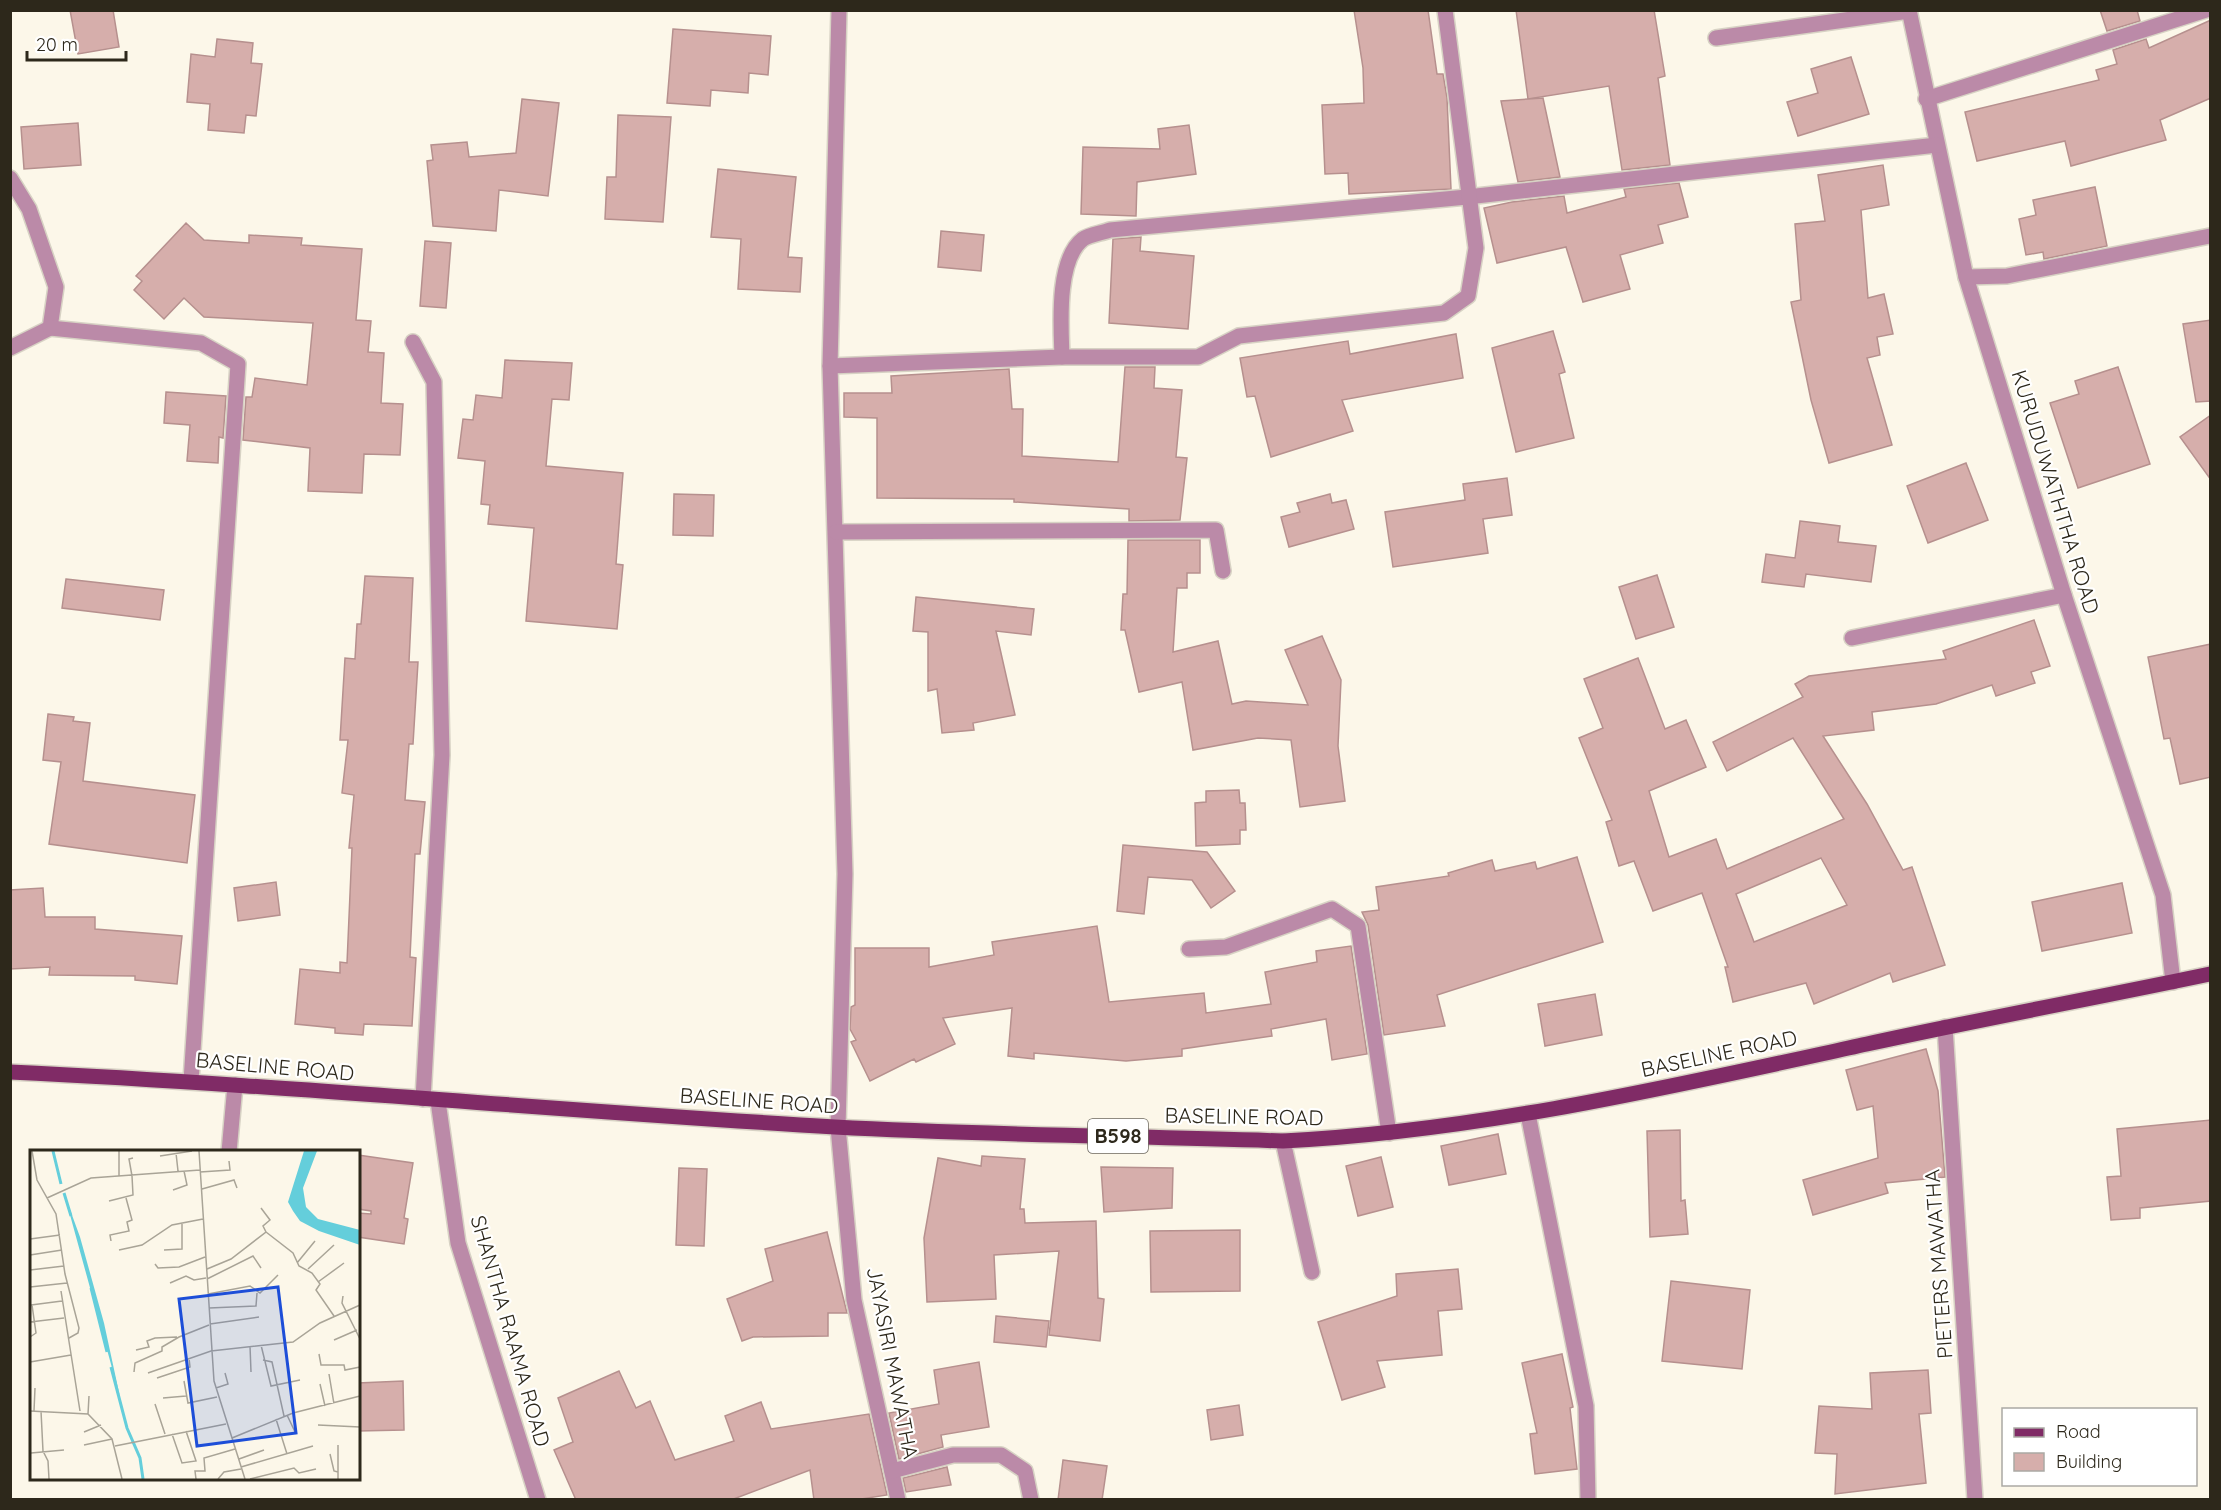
<svg xmlns="http://www.w3.org/2000/svg" width="2221" height="1510" viewBox="0 0 2221 1510" font-family="Quicksand,sans-serif">
	<style>
		.building { fill: #d6aeab; stroke: #b6908e; stroke-width: 1.5; fill-rule: evenodd }
		.lines { fill: none; stroke-linecap: round; stroke-linejoin: round }
		.street-casing { stroke: #d7d2c4; stroke-width: 18 }
		.primary-casing { stroke: #d7d2c4; stroke-width: 18 }
		.street { stroke: #bb8aa8; stroke-width: 15 }
		.primary { stroke: #802b66; stroke-width: 15 }
		.labels { text-anchor: middle; stroke-width: 4.5; stroke-linejoin: round; paint-order: stroke }
		.shield { fill: #fff; stroke: #6c685f; stroke-width: 1.5 }
		.shield-label { font-size: 20px; font-weight: bold; fill: #2d281b }
		.street-label { font-size: 21px; fill: #2d281b; stroke: #fff }
		.inset-river { fill: none; stroke: #64cedb; stroke-width: 3 }
		.inset-road { fill: none; stroke: #a9a497; stroke-width: 1.5 }
		.view { fill: #1d4ed8; fill-opacity: 0.15; stroke: #1d4ed8; stroke-width: 3 }
		.inset-edge { fill: none; stroke: #2d281b; stroke-width: 3 }
	</style>
	<rect width="100%" height="100%" fill="#fcf7e9"/>
	<g class="building">
		<path d="M70,10H113L119,47L78,54Z"/>
		<path d="M1354,10H1428L1437,74H1443L1447,98L1451,189L1349,194L1348,173L1325,174L1322,105L1364,103L1363,68Z"/>
		<path d="M1516,10H1654L1665,76L1658,78L1670,165L1622,170L1609,86L1528,99Z"/>
		<path d="M2100,10H2137L2140,21L2107,31Z"/>
		<path d="M2211,20V98L2160,120L2166,140L2071,166L2065,141L1977,161L1965,112L2099,80L2096,70L2117,64L2113,50L2146,39L2149,48Z"/>
		<path d="M673,29L771,36L768,75L749,73L748,93L711,90L710,106L667,103Z"/>
		<path d="M217,39L253,43L251,63L262,64L256,116L246,115L244,133L208,130L210,104L187,102L191,54L215,57Z"/>
		<path d="M1851,57L1869,114L1798,136L1787,102L1818,93L1811,69Z"/>
		<path d="M1543,98L1560,177L1518,182L1501,101Z"/>
		<path d="M522,99L559,103L548,196L499,190L496,231L433,226L427,161L433,160L431,145L467,142L469,157L516,153Z"/>
		<path d="M618,115L671,117L663,222L605,219L607,177H616Z"/>
		<path d="M78,123L81,165L24,169L21,127Z"/>
		<path d="M1189,125L1196,174L1137,182L1136,216L1081,214L1083,147L1160,149L1158,129Z"/>
		<path d="M1883,165L1889,205L1861,210L1868,298L1884,294L1893,334L1877,337L1880,355L1867,358L1892,445L1829,463L1811,400L1791,302L1801,300L1795,224L1825,221L1818,175Z"/>
		<path d="M718,169L796,177L788,257L802,258L800,292L738,289L741,239L711,237Z"/>
		<path d="M1679,183L1688,217L1658,225L1663,243L1620,255L1630,289L1583,302L1566,247L1497,263L1484,208L1512,202L1564,196L1567,213L1626,197L1624,189Z"/>
		<path d="M2095,187L2107,246L2044,259L2043,252L2026,255L2019,219L2036,215L2033,200Z"/>
		<path d="M186,223L204,240L249,243V235L302,238L301,245L362,249L356,320L371,321L368,352L384,353L381,403L403,404L400,455L364,454L362,493L308,491L310,448L243,440L246,397H252L255,378L307,385L313,323L204,317L184,298L164,319L134,290L142,281L136,276Z"/>
		<path d="M941,231L984,235L981,271L938,267Z"/>
		<path d="M1141,237L1140,251L1194,256L1188,329L1109,323L1113,239Z"/>
		<path d="M425,241L451,243L446,308L420,306Z"/>
		<path d="M2211,320V401L2196,402L2183,324Z"/>
		<path d="M1553,331L1565,372L1559,374L1574,438L1516,452L1492,348Z"/>
		<path d="M1456,334L1463,378L1342,400L1353,431L1271,457L1255,396L1247,397L1240,358L1348,341L1350,354Z"/>
		<path d="M505,360L572,363L569,400L552,399L546,466L623,473L616,564L623,565L617,629L526,621L534,528L488,524L490,505L481,504L485,461L458,458L463,419L473,420L476,395L502,398Z"/>
		<path d="M1125,367H1155L1154,388L1182,390L1176,457L1187,458L1180,520L1129,521V509L1014,502V499L877,498V418L844,417V393H892L891,376L1009,369L1012,409H1023L1022,456L1118,462Z"/>
		<path d="M2118,367L2150,464L2078,488L2050,403L2079,394L2075,381Z"/>
		<path d="M166,392L226,396L223,438L219,437L218,463L187,461L190,425L164,423Z"/>
		<path d="M2211,415V480L2180,437Z"/>
		<path d="M1966,463L1988,520L1928,543L1907,486Z"/>
		<path d="M1507,478L1512,515L1483,519L1488,553L1393,567L1385,512L1465,500L1463,484Z"/>
		<path d="M674,494L714,495L713,536L673,535Z"/>
		<path d="M1330,494L1332,503L1346,500L1354,529L1289,547L1281,517L1300,512L1297,503Z"/>
		<path d="M1800,521L1840,526L1838,542L1876,546L1871,582L1806,574L1804,587L1762,582L1766,554L1795,558Z"/>
		<path d="M1128,540H1200V573H1187V588H1177L1173,652L1218,641L1232,704L1246,701L1308,705L1285,650L1322,636L1341,680L1338,746L1345,801L1300,807L1291,740L1258,738L1193,750L1182,682L1139,692L1125,630H1121L1123,594H1127Z"/>
		<path d="M1657,575L1674,627L1636,639L1619,587Z"/>
		<path d="M365,576L413,578L409,662H418L413,744H409L405,800L425,802L420,854H415L410,957L416,958L412,1026L364,1024L363,1035L335,1033V1028L295,1024L300,969L340,973V962L347,963L352,848H349L354,795L342,793L348,740H340L345,658L355,659L357,624H361Z"/>
		<path d="M66,579L164,590L160,620L62,608Z"/>
		<path d="M916,597L1034,609L1031,635L996,631L1015,715L973,723L974,730L942,733L937,689L928,691V632L913,631Z"/>
		<path d="M2034,620L2050,666L2031,672L2035,683L1996,696L1992,685L1936,704L1872,712L1874,730L1823,736L1867,804L1903,870L1912,867L1945,965L1893,982L1890,973L1814,1004L1806,983L1733,1002L1725,967H1728L1702,893L1653,911L1634,861L1619,866L1606,822L1612,820L1579,738L1603,728L1584,679L1638,658L1665,729L1686,720L1706,767L1649,791L1669,857L1716,839L1727,869L1844,819L1793,738L1727,771L1713,742L1803,697L1795,684L1809,676L1946,659L1943,651ZM1821,858L1847,905L1754,942L1736,894Z"/>
		<path d="M2211,644V777L2180,784L2170,738L2164,739L2148,657Z"/>
		<path d="M48,714L74,717L73,721L90,723L83,781L195,795L187,863L49,844L61,762L43,760Z"/>
		<path d="M1239,790L1240,803H1245L1246,830H1240V844L1196,846L1195,803L1206,802V791Z"/>
		<path d="M1123,845L1207,852L1235,891L1211,908L1192,880L1148,877L1144,914L1117,911Z"/>
		<path d="M1577,857L1603,942L1437,995L1445,1026L1384,1035L1368,925L1362,912L1379,910L1376,887L1449,876L1448,873L1492,860L1495,871L1535,862L1537,869Z"/>
		<path d="M276,882L280,915L238,921L234,888Z"/>
		<path d="M2122,883L2132,933L2042,951L2032,902Z"/>
		<path d="M43,888L45,917H95V929L182,936L177,984L135,980V976L49,975L50,967L10,969V890Z"/>
		<path d="M1097,926L1109,1002L1204,993L1206,1013L1271,1004L1265,972L1317,962L1316,951L1351,946L1367,1054L1332,1060L1326,1019L1271,1029L1272,1036L1182,1049V1056L1126,1061L1034,1053V1059L1008,1056L1012,1008L943,1018L955,1044L916,1062L914,1059L870,1081L851,1042L856,1040L850,1029L851,1007L855,1005V948H929V967L994,955L992,942Z"/>
		<path d="M1595,994L1602,1035L1545,1046L1538,1004Z"/>
		<path d="M1926,1049L1938,1091L1945,1177L1885,1183L1888,1193L1813,1215L1803,1180L1878,1158L1873,1106L1857,1110L1846,1070Z"/>
		<path d="M2211,1120V1201L2140,1208V1218L2111,1220L2107,1177L2121,1176L2117,1129Z"/>
		<path d="M1680,1130L1681,1201L1685,1200L1688,1234L1650,1237L1647,1131Z"/>
		<path d="M1498,1134L1506,1174L1449,1185L1441,1146Z"/>
		<path d="M358,1155L413,1163L404,1218L408,1219L404,1244L358,1237V1213L371,1214V1211L358,1209Z"/>
		<path d="M982,1156L1025,1159L1020,1209H1024L1025,1223L1096,1221L1098,1298L1104,1299L1100,1341L1049,1335L1059,1251L994,1255L996,1299L927,1302L924,1238L938,1158L981,1166Z"/>
		<path d="M1381,1157L1393,1207L1358,1216L1346,1166Z"/>
		<path d="M1101,1167L1173,1168L1172,1208L1104,1212Z"/>
		<path d="M679,1168L707,1169L704,1246L676,1245Z"/>
		<path d="M1240,1230V1291L1151,1292L1150,1231Z"/>
		<path d="M827,1232L847,1313H828V1336L753,1337L742,1341L727,1299L773,1281L765,1249Z"/>
		<path d="M1458,1269L1462,1309L1438,1311L1442,1355L1377,1361L1385,1387L1342,1400L1318,1322L1397,1296L1396,1274Z"/>
		<path d="M1671,1281L1750,1290L1742,1369L1662,1361Z"/>
		<path d="M996,1316L1049,1321L1046,1347L994,1342Z"/>
		<path d="M1562,1354L1573,1407L1570,1408L1577,1469L1535,1474L1530,1434L1537,1433L1522,1363Z"/>
		<path d="M979,1362L989,1427L941,1435L943,1447L899,1459L889,1413L939,1404L934,1370Z"/>
		<path d="M1928,1370L1931,1413L1919,1414L1926,1483L1835,1494L1837,1454L1815,1453L1819,1406L1872,1409L1870,1373Z"/>
		<path d="M619,1371L636,1408L650,1401L675,1460L734,1441L725,1416L761,1402L771,1429L869,1414L887,1495L855,1500H814L810,1470L731,1500H576L554,1450L573,1442L558,1398Z"/>
		<path d="M403,1381L404,1430L358,1431V1383Z"/>
		<path d="M1239,1405L1243,1435L1211,1440L1207,1410Z"/>
		<path d="M1063,1460L1107,1466L1102,1500H1058Z"/>
		<path d="M947,1467L951,1485L906,1492L903,1478Z"/>
	</g>
	<g class="lines">
		<g class="street-casing">
			<g id="street">
				<path d="M839,10L830,366L845,874L838,1127L854,1300L898,1500"/>
				<path d="M1909,10L1966,277L2064,595L2163,895L2173,982"/>
				<path d="M1716,38L1909,11"/>
				<path d="M1926,99L2206,10"/>
				<path d="M10,178L29,209L56,287L50,328L10,348"/>
				<path d="M1966,277L2007,276L2210,236"/>
				<path d="M50,328L201,343L238,364L191,1081"/>
				<path d="M413,342L434,382L442,755L423,1099"/>
				<path d="M1062,357C1061,326 1056,260 1083,239C1089,235 1102,233 1110,230L1467,197L1937,145"/>
				<path d="M830,366L1062,357H1198L1239,336L1444,313L1468,296L1476,248L1445,10"/>
				<path d="M836,532L1216,530L1223,571"/>
				<path d="M1852,638L2064,595"/>
				<path d="M1189,949L1226,947L1332,909L1358,926L1389,1133"/>
				<path d="M1945,1027L1975,1500"/>
				<path d="M438,1101L458,1243L538,1500"/>
				<path d="M1528,1114L1586,1406L1588,1500"/>
				<path d="M1283,1141L1312,1272"/>
				<path d="M229,1152L235,1085"/>
				<path d="M892,1471L953,1455H1001L1025,1471L1031,1500"/>
			</g>
		</g>
		<g class="primary-casing">
			<path id="primary" d="M10,1072C286,1085 560,1111 835,1127C984,1135 1134,1136 1283,1141C1481,1131 1674,1086 1867,1044C1981,1019 2096,998 2210,974"/>
		</g>
		<use href="#street" class="street"/>
		<use href="#primary" class="primary"/>
	</g>
	<g class="labels">
		<rect class="shield" x="1088" y="1119" width="60" height="34" rx="4.5"/>
		<g class="shield-label">
			<text x="1118" y="1143">B598</text>
		</g>
		<g class="street-label">
			<text transform="translate(2055 492) rotate(73)" y="7">KURUDUWATHTHA ROAD</text>
			<text transform="translate(1719 1054) rotate(-12)" y="7">BASELINE ROAD</text>
			<text transform="translate(275 1067) rotate(5)" y="7">BASELINE ROAD</text>
			<text transform="translate(759 1101) rotate(4)" y="7">BASELINE ROAD</text>
			<text transform="translate(1244 1117) rotate(1)" y="7">BASELINE ROAD</text>
			<text transform="translate(1939 1264) rotate(-94)" y="7">PIETERS MAWATHA</text>
			<text transform="translate(510 1331) rotate(74)" y="7">SHANTHA RAAMA ROAD</text>
			<text transform="translate(892 1363) rotate(79)" y="7">JAYASIRI MAWATHA</text>
		</g>
	</g>
	<g transform="translate(30 1150)">
		<rect width="330" height="330" fill="#fcf7e9"/>
		<path d="M274,1H287L273,38L276,57L288,69L330,80V95L289,81L270,71L263,61L258,52ZM34,43L50,87L74,173L90,247Z" fill="#64cedb"/>
		<path class="inset-river" d="M23,1L31,34M34,43L41,66M61,138L77,202M81,217L97,278L110,308L113,329"/>
		<path class="inset-road" d="M2,1L7,30L26,64L35,124L49,178L48,183L39,188M169,1L184,231L215,329M146,3L148,21M130,6L162,1M170,22L200,20L199,11M89,26V1M102,26L99,9L103,8M172,39L204,30L207,38M143,40L157,35L154,21M17,48L61,28L170,20M79,51L103,45L102,26M236,82L263,103L269,116L282,123L290,134L286,140L304,166M0,89L30,85M81,91L80,85L99,81L97,72L102,70L96,48M89,100L112,95L142,75L173,69M134,100L152,99V74M0,105L32,100M267,113L285,91M125,114L128,118L149,117L175,107M177,119L201,109L236,82L233,76L240,70L231,58M278,119L304,95M0,120L34,116M177,129L223,106L231,118M288,132L314,113M140,133L156,126L164,130L176,128M0,137L37,133M31,141L50,261M178,144L220,136L230,143L248,125M313,146L312,153L330,189M1,155L32,151M179,158L226,156L227,143M0,172L34,168M180,174L229,167M0,187L6,183L2,155M304,190L327,180M231,195L241,236L270,230M220,196L221,222M106,200L119,197L117,191L125,188L147,187M289,204L291,215H314L315,220L330,217M233,210L242,212L254,266M0,212L41,205M104,222L105,213L132,201V197L149,187L179,175M118,223L181,201L263,192L290,173L330,155M299,224L304,254M127,228L160,217L159,208M154,231L158,253L187,247M290,234L295,256M186,238L198,234L195,223M133,248L156,246M125,254L135,284M0,261L58,264L82,289L92,329M4,261L5,238M11,261L13,301L18,311L19,329M58,264L59,246M257,265L266,284M246,269L257,304M288,275L330,277M54,282L71,275M142,284L152,313L166,311L156,281M202,288L263,263L330,246M54,295L82,289M85,296L196,274M1,303L34,300M300,304L304,321L308,322M209,309L234,300M211,317L283,296M166,329L165,321H175L174,308L205,299M188,329L194,322L211,319M220,329L264,318L269,323L286,319M308,329V295"/>
		<path class="view" d="M248,137L266,283L167,296L149,149Z"/>
		<rect width="330" height="330" class="inset-edge"/>
	</g>
	<rect width="2221" height="1510" fill="none" stroke="#2d281b" stroke-width="24"/>
	<rect x="2002" y="1408" width="195" height="78" fill="#ffffff" stroke="#aba9a4" stroke-width="1.5"/>
	<rect x="2014" y="1428" width="30" height="9" fill="#802b66" stroke="#aba9a4" stroke-width="1.5"/>
	<text x="2056" y="1438" font-size="18" fill="#2d281b">Road</text>
	<rect x="2014" y="1453" width="30" height="18" fill="#d6aeab" stroke="#aba9a4" stroke-width="1.5"/>
	<text x="2056" y="1468" font-size="18" fill="#2d281b">Building</text>
	<path d="M27 51v9h99v-9" fill="none" stroke="#2d281b" stroke-width="3"/>
	<text x="36" y="51" font-size="18" fill="#2d281b" stroke="#ffffff" stroke-width="4.5" paint-order="stroke">20 m</text>
</svg>
